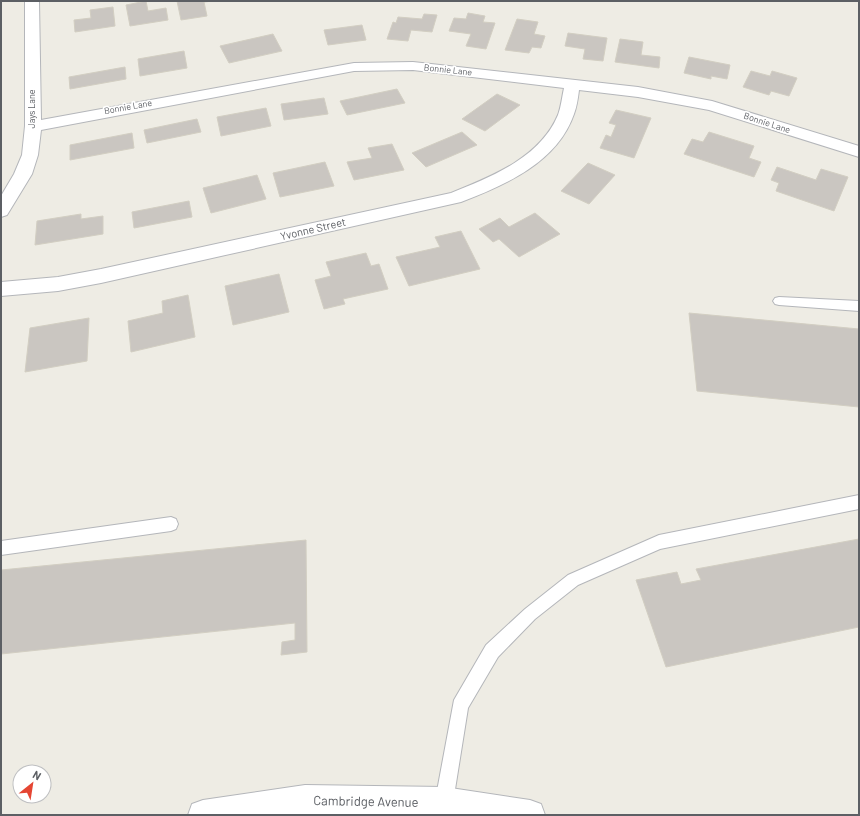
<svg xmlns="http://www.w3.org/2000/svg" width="860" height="816" viewBox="0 0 860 816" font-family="Barlow,sans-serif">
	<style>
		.building { fill: #cac6c1; stroke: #d2cec2 }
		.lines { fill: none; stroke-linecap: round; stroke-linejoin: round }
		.lane-casing { stroke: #b4b6ba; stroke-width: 2 }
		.street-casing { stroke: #b4b6ba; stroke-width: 2 }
		.lane { fill: #fff; fill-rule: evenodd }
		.street { fill: #fff; fill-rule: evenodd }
		.labels { text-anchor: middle; stroke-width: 3.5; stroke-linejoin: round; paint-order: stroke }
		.far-street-label { font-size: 9px; fill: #5c5f64; stroke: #fff }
		.street-label { font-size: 11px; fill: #5c5f64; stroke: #fff }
		.near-street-label { font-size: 13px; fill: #5c5f64; stroke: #fff }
	</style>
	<rect width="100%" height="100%" fill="#eeece4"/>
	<g class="building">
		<path d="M146,1L148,11L166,8L168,20L130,26L126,5Z"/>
		<path d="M177,1H213L204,2L207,16L181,20Z"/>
		<path d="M113,7L115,26L75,32L74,20L91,18L90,10Z"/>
		<path d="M468,13L485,16L483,22L495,23L486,49L466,46L471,34L449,31L454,18L466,19Z"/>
		<path d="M424,14L437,15L432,32L411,30L408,41L387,39L393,22L396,23L398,17L422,19Z"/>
		<path d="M517,19L538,22L534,34L545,36L541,48L532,47L529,53L505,50Z"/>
		<path d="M362,25L366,40L328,45L324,30Z"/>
		<path d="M568,33L607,38L603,61L583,59L585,49L565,46Z"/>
		<path d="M273,34L282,51L229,63L220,46Z"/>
		<path d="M620,39L643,42L641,55L660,57L659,68L615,62Z"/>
		<path d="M184,51L187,68L140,76L138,59Z"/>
		<path d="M689,57L730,65L727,79L711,76V79L684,73Z"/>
		<path d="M125,67L126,79L70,89L69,77Z"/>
		<path d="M751,71L770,76L772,71L797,78L789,96L771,91L769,95L743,87Z"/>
		<path d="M397,89L405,103L347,115L340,101Z"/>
		<path d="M497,94L520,105L485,131L462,119Z"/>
		<path d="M324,98L328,114L284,120L281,104Z"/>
		<path d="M266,108L271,126L221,136L217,117Z"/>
		<path d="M616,110L651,118L634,158L600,148L606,135L611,137L616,125L609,123Z"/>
		<path d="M197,119L201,132L147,143L144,130Z"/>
		<path d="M462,132L477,145L426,167L412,153Z"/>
		<path d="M709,132L754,146L749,158L761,162L754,177L684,154L692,139L703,142Z"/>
		<path d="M132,133L134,148L70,160V145Z"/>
		<path d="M392,144L404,170L354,180L347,162L372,158L368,148Z"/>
		<path d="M325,162L334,186L280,197L273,173Z"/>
		<path d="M588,163L615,175L589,204L561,191Z"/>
		<path d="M777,167L816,180L821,169L848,177L834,211L776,191L779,183L771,180Z"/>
		<path d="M257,175L266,199L211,213L203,188Z"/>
		<path d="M189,201L192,217L134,228L132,212Z"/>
		<path d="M535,213L560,234L519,257L499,239L493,242L479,229L500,218L509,227Z"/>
		<path d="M81,214V219L103,216V234L35,245L37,221Z"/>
		<path d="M461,231L480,269L409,286L396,257L440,247L435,237Z"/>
		<path d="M366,253L371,266L379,264L388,289L343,299L345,304L324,309L315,280L331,276L326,262Z"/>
		<path d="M279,274L289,312L233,325L225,286Z"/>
		<path d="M188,295L195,337L131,352L128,321L163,313L162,301Z"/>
		<path d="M689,313L859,329V407L697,391Z"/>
		<path d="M89,318L87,361L25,372L30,328Z"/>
		<path d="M859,539V627L666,667L636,580L677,572L681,584L701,580L696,569Z"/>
		<path d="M306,540L307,652L281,655L282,642L295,640V623L1,654V570Z"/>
	</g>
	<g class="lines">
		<g class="lane-casing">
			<g id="lane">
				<path d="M779,297L859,301V311L779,305L775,304L773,301L775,298Z"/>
				<path d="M859,495V509L660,549L578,585L535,619L498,657L468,708L453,802L450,808L444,811L438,808L435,802L454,700L486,645L525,609L568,575L659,535Z"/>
				<path d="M171,517L176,519L178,524L176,529L171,531L1,555V541Z"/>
			</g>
		</g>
		<g class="street-casing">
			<g id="street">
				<path d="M25,1H39L41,120L354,63L413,62L638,87L712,101L859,146V157L709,110L638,97L579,90C578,98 577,106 574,114C557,163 505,185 461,202L101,283L58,291L1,296V282L58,277L101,269L451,193C491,177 540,158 558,115C561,107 562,97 564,88L413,70L354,71L41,130L38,155L32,174L7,215L1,217V196L14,174L22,155L25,126Z"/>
				<path d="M305,785L444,787L530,800L541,804L545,815H188L192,804L203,800Z"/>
			</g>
		</g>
		<use href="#lane" class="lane"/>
		<use href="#street" class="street"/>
	</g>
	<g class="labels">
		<g class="far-street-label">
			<text transform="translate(448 70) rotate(6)" y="3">Bonnie Lane</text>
			<text transform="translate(128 107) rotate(-10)" y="3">Bonnie Lane</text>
			<text transform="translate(32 109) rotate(-90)" y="3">Jays Lane</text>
			<text transform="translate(767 123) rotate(18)" y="3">Bonnie Lane</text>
		</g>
		<g class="street-label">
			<text transform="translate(313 229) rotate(-13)" y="4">Yvonne Street</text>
		</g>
		<g class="near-street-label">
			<text transform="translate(366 801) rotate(1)" y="5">Cambridge Avenue</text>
		</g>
	</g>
	<rect width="860" height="816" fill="none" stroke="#5c5f64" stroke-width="4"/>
	<g transform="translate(32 784) rotate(30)"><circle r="19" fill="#ffffff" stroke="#bebfc1"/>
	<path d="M0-3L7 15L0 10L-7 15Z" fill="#e54633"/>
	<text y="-6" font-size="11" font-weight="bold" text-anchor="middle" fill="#5c5f64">N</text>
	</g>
</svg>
